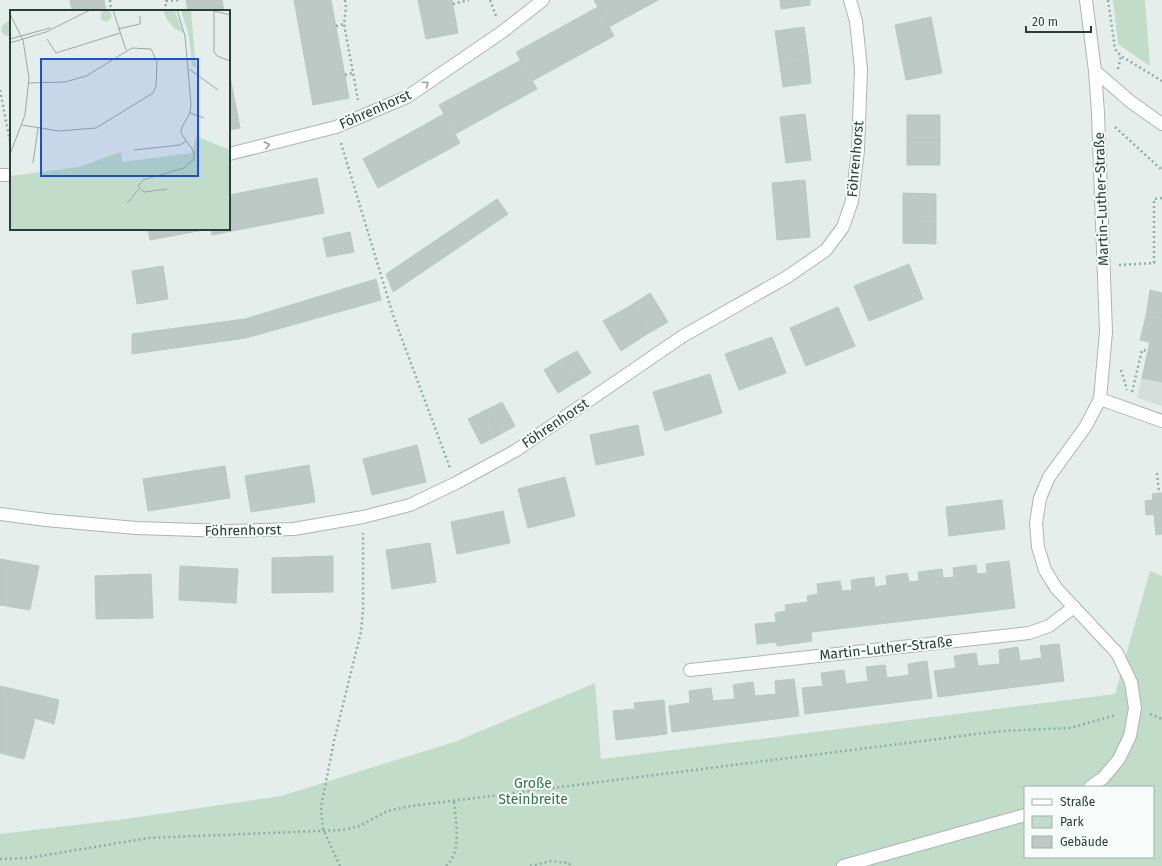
<svg xmlns="http://www.w3.org/2000/svg" width="1162" height="866" viewBox="0 0 1162 866" font-family="'Fira Sans',sans-serif">
	<style>
		.built { fill: #d5deda }
		.green { fill: #c1ddc9; fill-rule: evenodd }
		.building { fill: #bcc9c4; stroke: #b9c8c2 }
		.lines { fill: none; stroke-linecap: round; stroke-linejoin: round }
		.service-casing { stroke: #a9b6b2; stroke-width: 14 }
		.minor-casing { stroke: #a9b6b2; stroke-width: 14 }
		.path { stroke: #89b0a3; stroke-width: 2.5; stroke-dasharray: 2 3; stroke-linecap: butt }
		.service { stroke: #fff; stroke-width: 12 }
		.minor { stroke: #fff; stroke-width: 12 }
		.oneway { stroke: #92a09c }
		.labels { text-anchor: middle; stroke-width: 4; stroke-linejoin: round; paint-order: stroke }
		.street-label { font-size: 14px; fill: #264039; stroke: #f7fbf9 }
		.park-label { font-size: 14px; fill: #33744c; stroke: #f7fbf9 }
		.inset-road { fill: none; stroke: #99a8a4; stroke-width: 1 }
		.view { fill: #1d4ed8; fill-opacity: 0.15; stroke: #1d4ed8; stroke-width: 2 }
		.inset-edge { fill: none; stroke: #264039; stroke-width: 2 }
	</style>
	<rect width="100%" height="100%" fill="#e6eeeb"/>
	<path class="built" d="M1150,290L1162,293V406L1137,398L1150,343L1140,340Z"/>
	<g class="green">
		<path d="M1113,0H1145L1150,66L1118,44Z"/>
		<path d="M11,19V37L4,35L1,30L2,26Z"/>
		<path d="M1150,571L1162,576V866H0V834L125,819L281,796L457,741L595,683L601,759L1115,694ZM1025,787H1153V857H1025Z"/>
	</g>
	<g class="building">
		<path d="M70,0H104L106,11H72Z"/>
		<path d="M186,0H222L224,11H188Z"/>
		<path d="M294,0H331L349,98L313,105Z"/>
		<path d="M418,0H452L458,33L426,39Z"/>
		<path d="M594,0H658L609,27Z"/>
		<path d="M780,0H810V5L781,9Z"/>
		<path d="M598,7L614,36L532,81L516,52Z"/>
		<path d="M931,17L942,73L906,80L895,25Z"/>
		<path d="M804,27L808,55L779,59L775,31Z"/>
		<path d="M808,55L811,83L783,87L779,59Z"/>
		<path d="M521,60L537,89L455,134L439,105Z"/>
		<path d="M229,71L240,128L229,130Z"/>
		<path d="M444,114L460,143L378,188L363,159Z"/>
		<path d="M805,114L808,137L783,140L780,117Z"/>
		<rect x="907" y="115" width="33" height="25"/>
		<path d="M808,137L811,160L786,163L783,140Z"/>
		<rect x="907" y="140" width="33" height="25"/>
		<path d="M317,178L324,213L212,235L211,229H229V195Z"/>
		<path d="M805,180L810,237L777,240L772,183Z"/>
		<path d="M903,193L936,194V219L903,218Z"/>
		<path d="M497,199L508,214L393,292L386,274Z"/>
		<path d="M903,218L936,219V244L903,243Z"/>
		<path d="M148,229H209L150,240Z"/>
		<path d="M350,232L354,252L327,257L323,238Z"/>
		<path d="M909,264L923,299L869,321L854,286Z"/>
		<path d="M163,266L168,299L137,304L132,271Z"/>
		<path d="M376,279L381,300L246,338L132,354V334L245,319Z"/>
		<path d="M1150,290L1162,293V316L1147,313Z"/>
		<path d="M650,293L668,322L647,334L630,306Z"/>
		<path d="M630,306L647,334L621,351L603,321Z"/>
		<path d="M838,307L855,346L806,366L790,328Z"/>
		<path d="M1147,313L1162,316V382L1142,378L1150,342L1140,340Z"/>
		<path d="M772,337L786,373L739,390L725,354Z"/>
		<path d="M577,351L591,373L576,382L562,359Z"/>
		<path d="M562,359L576,382L558,393L544,370Z"/>
		<path d="M710,374L722,413L665,431L653,392Z"/>
		<path d="M502,402L515,426L499,435L486,410Z"/>
		<path d="M486,410L499,435L481,444L468,419Z"/>
		<path d="M638,425L644,455L596,465L590,435Z"/>
		<path d="M417,445L426,482L372,495L363,459Z"/>
		<path d="M309,465L315,502L251,512L245,476Z"/>
		<path d="M225,466L230,498L148,511L143,479Z"/>
		<path d="M565,477L575,516L528,528L518,489Z"/>
		<path d="M1159,493H1162V534L1156,535L1154,514L1146,515L1145,501L1153,500L1152,494Z"/>
		<path d="M1002,500L1005,529L949,536L946,507Z"/>
		<path d="M503,511L510,543L457,554L451,522Z"/>
		<path d="M430,543L436,582L392,589L386,550Z"/>
		<path d="M333,556V592L272,593V558Z"/>
		<path d="M0,559L39,566L30,610L0,605Z"/>
		<path d="M1009,561L1015,608L811,632L812,641L777,646V642L757,644L755,624L776,622L775,613L786,611L785,605L808,602L807,596L818,594L817,584L840,581L842,591L852,590L851,580L874,577L875,587L887,585L886,576L907,573L909,582L919,581L918,572L942,569L943,578L954,577L953,568L976,565L977,574L987,573L986,564Z"/>
		<path d="M180,566L238,569L236,603L179,600Z"/>
		<path d="M151,574L153,618L96,619L95,576Z"/>
		<path d="M1059,644L1064,681L938,697L934,671L956,668L954,656L976,653L978,666L1000,664L999,650L1018,647L1020,661L1042,658L1040,646Z"/>
		<path d="M927,661L932,698L805,714L802,688L823,686L821,673L844,670L846,684L868,681L866,667L885,665L887,678L909,675L908,664Z"/>
		<path d="M794,679L799,716L672,732L669,706L690,703L689,691L711,688L713,701L735,699L733,685L753,682L755,696L776,694L775,681Z"/>
		<path d="M0,686L59,700L54,724L35,718L24,759L0,753Z"/>
		<path d="M664,700L667,734L616,740L613,711L635,709L634,703Z"/>
	</g>
	<g class="lines">
		<g class="service-casing">
			<g id="service">
				<path d="M1095,71L1131,102L1162,124"/>
				<path d="M1100,399L1162,421"/>
			</g>
		</g>
		<g class="minor-casing">
			<g id="minor">
				<path d="M1086,0L1095,71L1098,113L1106,332L1100,399L1086,426L1049,477L1040,498L1036,523L1038,547L1045,570L1056,588L1117,653L1131,682L1135,708L1130,736L1119,759L1103,778L1090,787"/>
				<path d="M229,154L336,127L407,97L502,32L543,0"/>
				<path d="M0,175H11"/>
				<path d="M0,514L46,520L136,528L228,531L294,529L363,517L410,505L456,483L515,451L683,336L787,277L826,250L843,227L852,201L858,150L861,69L856,21L850,0"/>
				<path d="M690,670L1029,633L1049,626L1074,607"/>
				<path d="M843,866L1025,815"/>
			</g>
		</g>
		<g class="path">
			<path d="M110,0L111,11"/>
			<path d="M345,0L346,8L344,24L358,100"/>
			<path d="M490,0L496,16"/>
			<path d="M1108,0L1115,49L1121,56L1162,81"/>
			<path d="M166,1L180,0"/>
			<path d="M453,4L469,0"/>
			<path d="M165,11L166,0"/>
			<path d="M336,26L344,24"/>
			<path d="M1118,69L1121,56"/>
			<path d="M345,75L353,73"/>
			<path d="M0,90L11,147"/>
			<path d="M1115,127L1162,170"/>
			<path d="M341,143L393,315L450,468"/>
			<path d="M1119,265L1154,263V199L1162,198"/>
			<path d="M1121,370L1127,390"/>
			<path d="M1132,392L1142,350L1148,351"/>
			<path d="M1157,473L1159,493"/>
			<path d="M1150,714L1162,719"/>
			<path d="M0,859L28,858L149,838L342,830L360,826L387,811L411,806L1001,731L1070,728L1116,715"/>
			<path d="M340,866L323,829L321,807L334,741L361,632L363,610V533"/>
			<path d="M446,866C463,851 455,820 454,801"/>
			<path d="M530,866L551,861L569,863L571,866"/>
		</g>
		<use href="#service" class="service"/>
		<use href="#minor" class="minor"/>
	</g>
	<defs><path id="oneway-chevron" d="M-2-3.5L2.5 0L-2 3.5" fill="none" stroke-width="1.6" stroke-linecap="round" stroke-linejoin="round"/></defs>
	<g class="oneway">
		<use href="#oneway-chevron" transform="translate(426 84) rotate(-35)"/>
		<use href="#oneway-chevron" transform="translate(267 145) rotate(-14)"/>
	</g>
	<g class="labels">
		<g class="street-label">
			<text transform="translate(375 109) rotate(-24)" y="5">Föhrenhorst</text>
			<text transform="translate(855 159) rotate(-85)" y="5">Föhrenhorst</text>
			<text transform="translate(1101 199) rotate(-92)" y="5">Martin-Luther-Straße</text>
			<text transform="translate(555 423) rotate(-34)" y="5">Föhrenhorst</text>
			<text transform="translate(243 530) rotate(-1)" y="5">Föhrenhorst</text>
			<text transform="translate(886 648) rotate(-6)" y="5">Martin-Luther-Straße</text>
		</g>
		<g class="park-label">
			<text x="533" y="788">Große<tspan x="533" dy="16">Steinbreite</tspan></text>
		</g>
	</g>
	<g transform="translate(10 10)">
		<rect width="220" height="220" fill="#e6eeeb"/>
		<path d="M153,0H164L174,23L165,19L157,10ZM171,0H181L186,58L182,55L179,26ZM90.5 6a5.5 5.5 0 1 1 11 0a5.5 5.5 0 1 1-11 0ZM186,126L220,140V220H0V166L69,157L111,142L112,152L182,143Z" fill="#c1ddc9"/>
		<path class="inset-road" d="M103,0L116,40M200,0L220,5M204,1V42L207,46L220,51M0,4L13,30L19,68L15,105L0,144M108,19L130,14V6M0,29L40,18M37,29L46,43L110,23M0,33L36,22L80,0M179,59L208,80M180,103L194,108M12,115L49,121L86,118L143,83L146,76L147,52L141,39L122,38L76,66L55,72L19,73M124,140L170,135L176,131M23,153L28,118M157,179L134,182L128,176L133,170L174,158L184,149V142L171,123L172,117L180,103L181,94L175,26L167,0M117,193L129,179"/>
		<path class="view" d="M31,49H188V166H31Z"/>
		<rect width="220" height="220" class="inset-edge"/>
	</g>
	<rect x="1024" y="786" width="130" height="72" fill="#f7fbf9" stroke="#a3b0ac"/>
	<rect x="1032" y="799" width="20" height="6" fill="#ffffff" stroke="#a3b0ac"/>
	<text x="1060" y="806" font-size="12" fill="#264039">Straße</text>
	<rect x="1032" y="816" width="20" height="12" fill="#c1ddc9" stroke="#a3b0ac"/>
	<text x="1060" y="826" font-size="12" fill="#264039">Park</text>
	<rect x="1032" y="836" width="20" height="12" fill="#bcc9c4" stroke="#a3b0ac"/>
	<text x="1060" y="846" font-size="12" fill="#264039">Gebäude</text>
	<path d="M1026 26v6h65v-6" fill="none" stroke="#264039" stroke-width="2"/>
	<text x="1032" y="26" font-size="12" fill="#264039" stroke="#f7fbf9" stroke-width="3" paint-order="stroke">20 m</text>
</svg>
